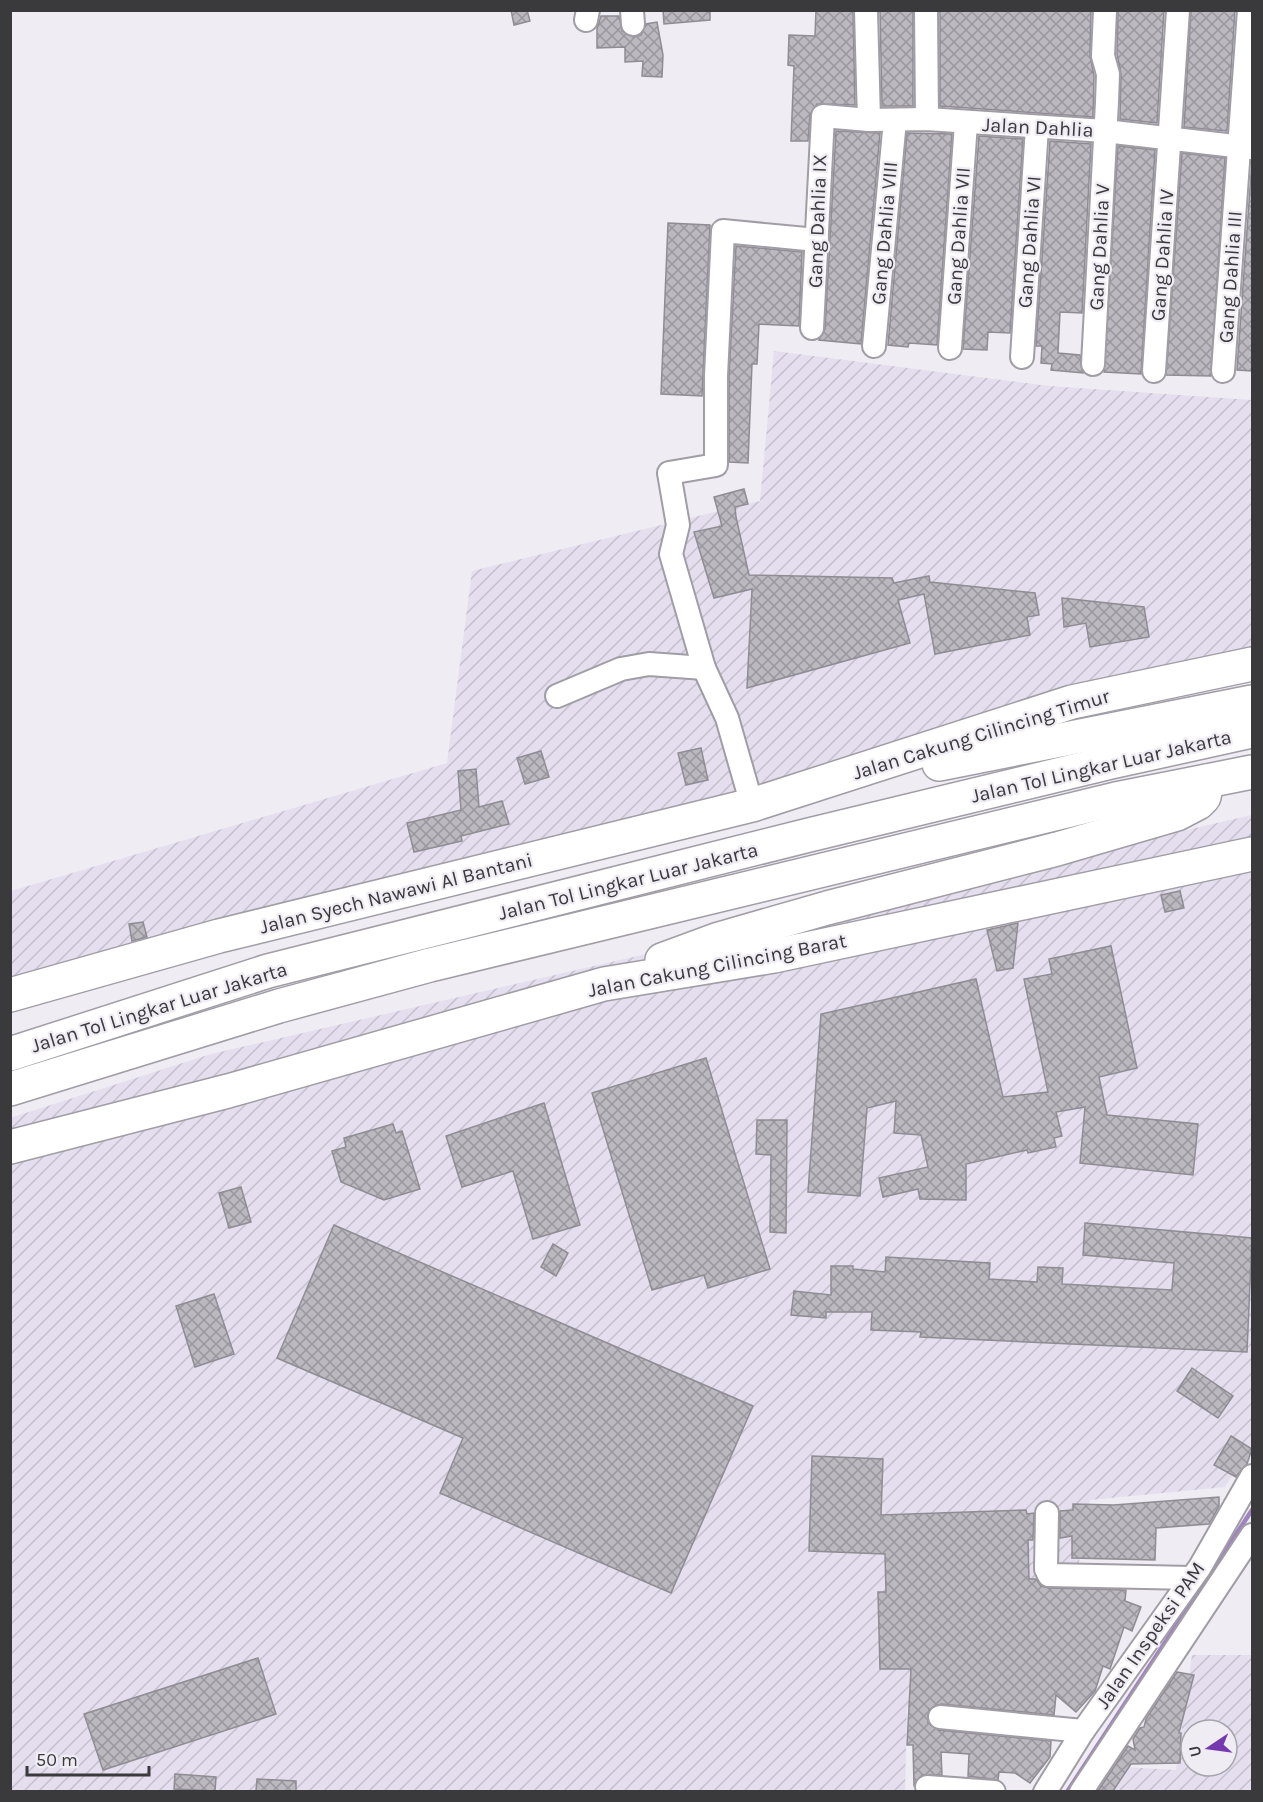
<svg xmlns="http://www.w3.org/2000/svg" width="1263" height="1802" viewBox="0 0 1263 1802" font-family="Karla,sans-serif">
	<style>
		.industrial { fill: url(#industrial-furrows); fill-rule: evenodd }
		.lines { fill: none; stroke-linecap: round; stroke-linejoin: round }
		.stream { stroke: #9e84c0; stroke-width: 4.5 }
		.building { fill: url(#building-cross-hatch); stroke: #8f8c94; stroke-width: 1.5 }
		.minor-casing { stroke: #a09da5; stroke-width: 26 }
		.highway-casing { stroke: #a09da5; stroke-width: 36 }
		.minor { stroke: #fff; stroke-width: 22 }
		.highway { stroke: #fff; stroke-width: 33 }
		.labels { text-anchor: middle; stroke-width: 4.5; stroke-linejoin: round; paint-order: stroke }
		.street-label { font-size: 20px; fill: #3a393c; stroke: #efecf4 }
	</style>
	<defs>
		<pattern id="industrial-furrows" width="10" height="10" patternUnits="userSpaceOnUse" patternTransform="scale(1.5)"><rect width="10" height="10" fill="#e4deee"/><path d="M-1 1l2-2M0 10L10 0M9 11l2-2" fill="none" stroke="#c4bfcd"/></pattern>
		<pattern id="building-cross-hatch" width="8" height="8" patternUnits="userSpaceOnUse" patternTransform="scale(1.5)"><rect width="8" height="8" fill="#bbb8c0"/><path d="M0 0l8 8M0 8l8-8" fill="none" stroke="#99979d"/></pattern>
	</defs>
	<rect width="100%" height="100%" fill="#efecf4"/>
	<g class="industrial">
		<path d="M774,351L1049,386L1252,400V669L610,842L11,1012V891L447,763L472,571L760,501Z"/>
		<path d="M1252,815V1445L1225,1487L1090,1500L1057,1688L907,1708L905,1791H11L10,1118L211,1054Z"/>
		<path d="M1192,1655H1252V1791L1109,1792L1124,1767L1176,1770ZM1191,1730H1227V1766H1191Z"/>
	</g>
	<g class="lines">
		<path class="stream" d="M1067,1792L1252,1510"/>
	</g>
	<g class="building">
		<path d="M511,10H527L530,21L514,25Z"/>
		<path d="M663,10H710V20L664,24Z"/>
		<path d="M816,10H853L855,105L817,104L810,115L808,141H791L794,66L788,65L789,35L815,36Z"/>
		<path d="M880,10H913V106H882Z"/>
		<path d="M940,10H1091L1090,55L1094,76L1093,117L940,106Z"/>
		<path d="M1118,10H1164L1157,123L1120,119L1121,74L1117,54Z"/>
		<path d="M1191,10H1235L1227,131L1184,127Z"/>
		<path d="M601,16H619L622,31L633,37L641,35L646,24L657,22L663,55L662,77L642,76L643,61L625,62V47L597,48V28Z"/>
		<path d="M836,131L880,133L861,344L819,340L825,329Z"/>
		<path d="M907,133L952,134L937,345L909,343L908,347L888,345Z"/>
		<path d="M979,136L1023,139L1010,333L988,332L987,350L963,349Z"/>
		<path d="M1050,141L1091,144L1082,313L1060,312L1058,353L1080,355L1083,373L1051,370L1052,364L1041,363L1042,346H1036Z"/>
		<path d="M1118,146L1155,150L1141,374L1104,372Z"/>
		<path d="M1182,153L1225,158L1211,376L1166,375Z"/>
		<path d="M1252,161V371L1237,370Z"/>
		<path d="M668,223L710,225L702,396L661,394Z"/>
		<path d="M736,246L802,252L799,326L759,324L757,364H752L748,463L729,462V376Z"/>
		<path d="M744,489L748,504L735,507L736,517L749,575L892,578L894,583L929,576L930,582L1035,593L1039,615L1027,617L1030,635L935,654L924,594L898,600L910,643L747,688L752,589L714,598L694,532L722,526L714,497Z"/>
		<path d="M1062,598L1144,607L1149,637L1090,647L1086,623L1064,627Z"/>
		<path d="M701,748L708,780L686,785L678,753Z"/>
		<path d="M541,751L549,777L525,784L517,758Z"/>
		<path d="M476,769L479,807L502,801L509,824L461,836L462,841L414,852L407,823L461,810L458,771Z"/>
		<path d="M1180,891L1184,908L1165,912L1161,895Z"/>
		<path d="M143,922L147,937L132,941L129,924Z"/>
		<path d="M1018,923L1013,968L997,971L987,930Z"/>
		<path d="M1111,946L1137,1068L1099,1077L1107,1115L1198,1124L1193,1175L1080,1163L1085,1107L1056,1112L1062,1136L1054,1138L1056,1147L1028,1153L1027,1150L966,1164V1200L920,1199L918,1189L883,1197L879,1178L928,1167L921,1135L894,1133L896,1101L867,1108L860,1196L808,1192L821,1014L976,979L1003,1097L1048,1092L1024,979L1052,974L1049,959Z"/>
		<path d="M706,1058L770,1269L708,1288L704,1275L652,1290L592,1093Z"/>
		<path d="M544,1103L580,1225L533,1239L513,1171L462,1187L446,1136Z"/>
		<path d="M757,1120H787L786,1233L770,1232L771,1155L756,1154Z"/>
		<path d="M393,1124L396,1133L402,1131L420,1189L384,1200L341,1182L332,1151L346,1147L344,1138Z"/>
		<path d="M241,1187L251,1222L229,1228L219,1193Z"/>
		<path d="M1085,1223L1252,1238L1247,1352L920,1337L921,1332L871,1330L872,1312H826V1318L791,1315L794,1291L831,1295V1266H853V1269L885,1272L886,1257L990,1263L989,1279L1037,1282L1038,1267L1063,1268L1062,1284L1172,1290L1174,1263L1083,1255Z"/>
		<path d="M334,1225L753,1406L671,1593L440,1493L463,1438L277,1358Z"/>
		<path d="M553,1244L568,1253L556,1276L541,1267Z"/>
		<path d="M214,1294L234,1354L195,1367L176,1306Z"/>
		<path d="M1192,1368L1233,1396L1218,1418L1177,1391Z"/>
		<path d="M1231,1436L1252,1449L1247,1464L1236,1477L1214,1465Z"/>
		<path d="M812,1456L883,1459L881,1515L1026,1510L1027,1514L1034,1513L1033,1540H1028L1029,1579H1036L1041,1586L1049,1588L1126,1590L1125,1601L1141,1607L1132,1631L1124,1627L1110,1669L1103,1666L1095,1691L1076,1712L1056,1695L1054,1715L941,1704L929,1710L928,1723L938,1730L1051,1741L1050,1757L1030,1783L1015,1773L999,1772L998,1780L968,1776L969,1754L941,1752L942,1775H922L914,1785L913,1745H907L911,1669H880L878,1592H886L885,1554L809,1551Z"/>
		<path d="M1219,1497V1506L1209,1524L1156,1528L1155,1560L1072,1558V1536L1060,1538V1511L1073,1510V1504L1114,1505Z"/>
		<path d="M258,1658L276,1714L103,1770L84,1714Z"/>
		<path d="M1177,1672L1194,1675L1179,1733H1181L1180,1763L1131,1764L1113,1791H1098L1128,1746L1135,1750L1133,1739L1140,1728L1144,1727L1146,1719Z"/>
		<path d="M175,1774L216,1777L215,1791L174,1789Z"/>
		<path d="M257,1779L296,1781V1791H256Z"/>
	</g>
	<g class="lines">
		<g class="minor-casing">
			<g id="minor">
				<path d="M632,10L633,24"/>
				<path d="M866,10L869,120"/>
				<path d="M926,10L927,119"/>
				<path d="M586,20L588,10"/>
				<path d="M812,328L823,116L869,120L927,119L1105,131L1252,148"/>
				<path d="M874,346L895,120"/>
				<path d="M950,348L966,123"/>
				<path d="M1022,357L1037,127"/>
				<path d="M1093,364L1107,102L1108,74L1103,56L1105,10"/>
				<path d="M1154,371L1178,10"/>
				<path d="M1223,371L1249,10"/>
				<path d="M557,696L621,669L649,664L704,668"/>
				<path d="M752,805L727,718L704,668L671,554L678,525L669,473L716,465V376L723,231L817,240"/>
				<path d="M1047,1513L1046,1569L1049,1575L1192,1578"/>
				<path d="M940,1717L1083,1731"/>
				<path d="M927,1787L994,1792"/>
				<path d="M1045,1792L1083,1731L1200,1567L1252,1476"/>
				<path d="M1081,1792L1252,1535"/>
			</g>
		</g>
		<g class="highway-casing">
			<g id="highway">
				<path d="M939,764L1252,702"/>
				<path d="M662,960L719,939L827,908L1057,849L1177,814L1198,803L1204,797L1207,781"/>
				<path d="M10,995L219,936L752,805L1072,702L1252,664"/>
				<path d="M10,1054L268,971L809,835L1111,762L1252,731"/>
				<path d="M10,1089L279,1006L430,965L1116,799L1252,772"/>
				<path d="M10,1147L228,1091L604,984L774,956L1252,854"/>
			</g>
		</g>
		<use href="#minor" class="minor"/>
		<use href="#highway" class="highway"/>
	</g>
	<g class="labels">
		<g class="street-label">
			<text transform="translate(1038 127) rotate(3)" y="7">Jalan Dahlia</text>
			<text transform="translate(817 221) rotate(-88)" y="7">Gang Dahlia IX</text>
			<text transform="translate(884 233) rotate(-85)" y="7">Gang Dahlia VIII</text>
			<text transform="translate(958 236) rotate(-86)" y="7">Gang Dahlia VII</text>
			<text transform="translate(1029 242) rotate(-86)" y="7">Gang Dahlia VI</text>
			<text transform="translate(1099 247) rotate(-87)" y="7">Gang Dahlia V</text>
			<text transform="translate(1162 255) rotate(-86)" y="7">Gang Dahlia IV</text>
			<text transform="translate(1230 277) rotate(-86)" y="7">Gang Dahlia III</text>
			<text transform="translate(981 734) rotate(-17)" y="7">Jalan Cakung Cilincing Timur</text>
			<text transform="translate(1101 766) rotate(-13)" y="7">Jalan Tol Lingkar Luar Jakarta</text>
			<text transform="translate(628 881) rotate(-14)" y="7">Jalan Tol Lingkar Luar Jakarta</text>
			<text transform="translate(396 893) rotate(-14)" y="7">Jalan Syech Nawawi Al Bantani</text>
			<text transform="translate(717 965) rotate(-11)" y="7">Jalan Cakung Cilincing Barat</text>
			<text transform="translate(159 1007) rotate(-17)" y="7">Jalan Tol Lingkar Luar Jakarta</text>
			<text transform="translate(1150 1635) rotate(-55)" y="7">Jalan Inspeksi PAM</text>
		</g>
	</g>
	<rect width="1263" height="1802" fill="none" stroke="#3a393c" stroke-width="24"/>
	<g transform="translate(1209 1748) rotate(257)"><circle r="28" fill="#efecf4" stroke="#a7a4aa" stroke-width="1.5"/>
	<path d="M0-4.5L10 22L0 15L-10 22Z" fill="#7539af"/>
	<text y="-9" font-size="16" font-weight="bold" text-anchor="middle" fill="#3a393c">U</text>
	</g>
	<path d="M27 1766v9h122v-9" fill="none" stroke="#3a393c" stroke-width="3"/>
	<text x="36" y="1766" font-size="18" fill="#3a393c" stroke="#efecf4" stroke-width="4.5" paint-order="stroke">50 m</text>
</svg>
